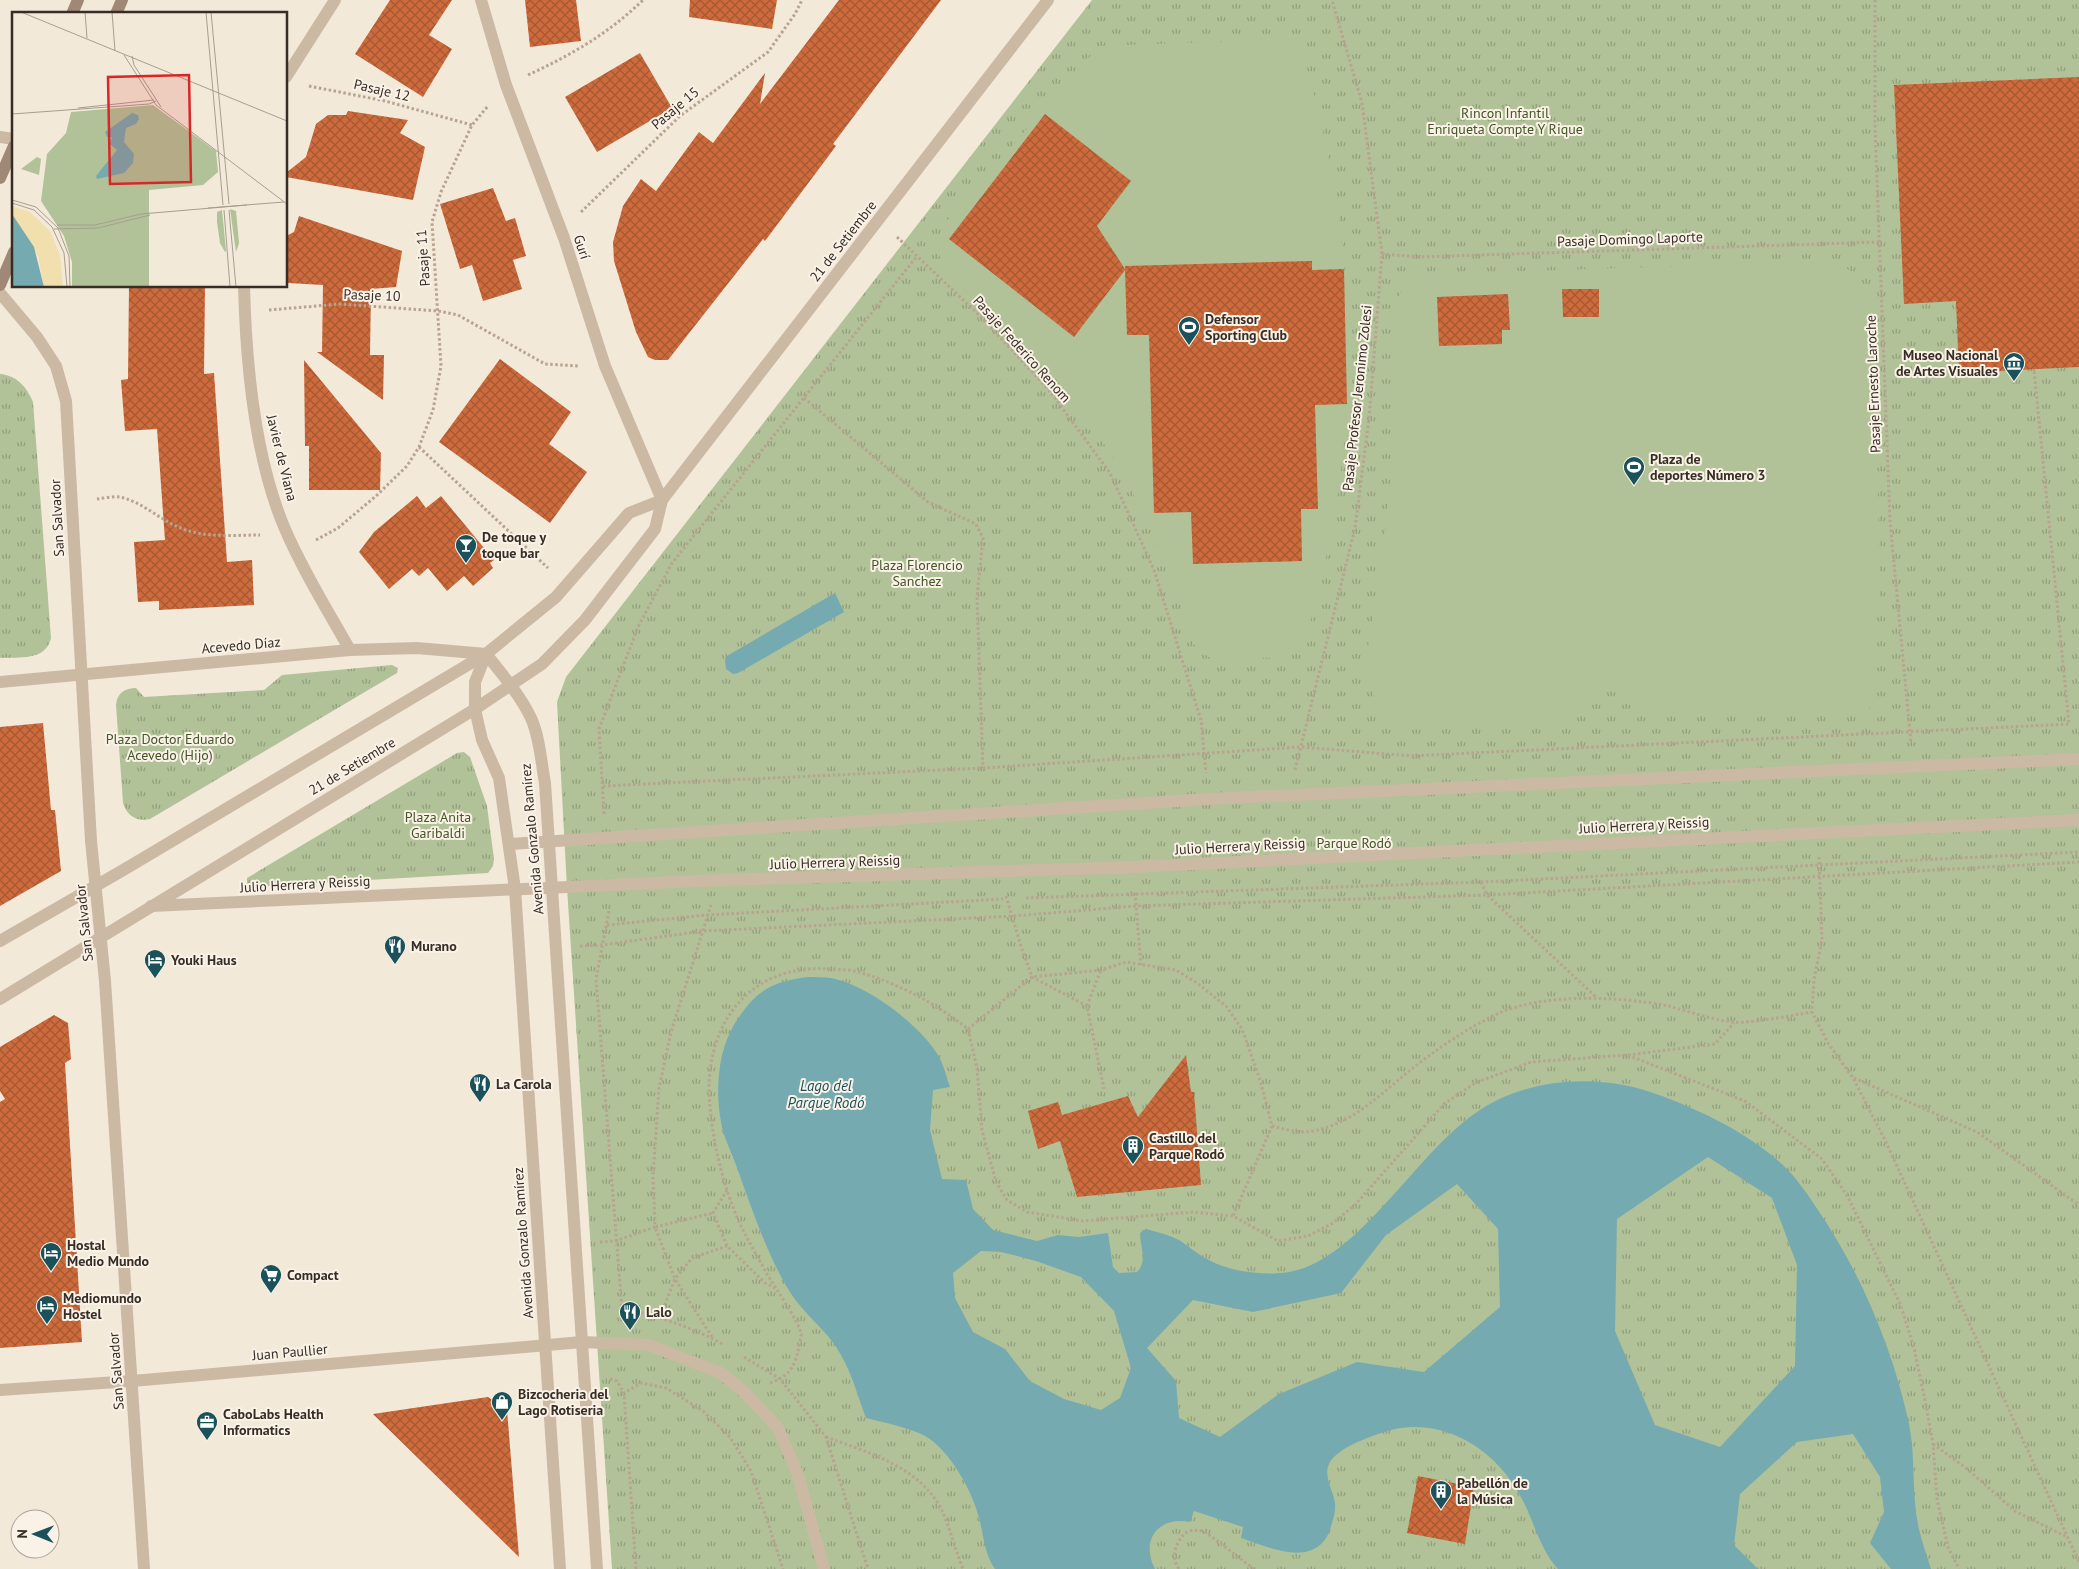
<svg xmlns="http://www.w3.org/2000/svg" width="2079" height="1569" viewBox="0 0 2079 1569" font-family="'PT Sans',sans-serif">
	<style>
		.park { fill: url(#park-tufts) }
		.pitch { fill: #b1c298 }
		.water { fill: #76aab1; fill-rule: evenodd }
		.building { fill: url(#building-cross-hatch) }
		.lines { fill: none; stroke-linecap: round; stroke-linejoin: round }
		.path { stroke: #b7a38f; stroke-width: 3; stroke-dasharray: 2.5 2.5; stroke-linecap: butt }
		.pedestrian { stroke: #cbb9a4; stroke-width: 12 }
		.minor { stroke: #cbb9a4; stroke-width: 12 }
		.tertiary { stroke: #cbb9a4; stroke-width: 12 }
		.secondary { stroke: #9f8876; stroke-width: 12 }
		.labels { text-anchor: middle; stroke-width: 4; stroke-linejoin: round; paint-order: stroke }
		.street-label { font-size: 14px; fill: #362d26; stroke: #faf2e6 }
		.park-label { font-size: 14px; fill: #425629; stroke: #faf2e6 }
		.poi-label { font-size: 14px; font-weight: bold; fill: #362d26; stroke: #faf2e6; text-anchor: start }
		.water-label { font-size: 15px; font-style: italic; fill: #1a515a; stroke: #faf2e6 }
		.inset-road { fill: none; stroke: #a79e91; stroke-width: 1 }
		.view { fill: #d62828; fill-opacity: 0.15; stroke: #d62828; stroke-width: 2.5 }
		.inset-edge { fill: none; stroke: #362d26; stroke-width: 2.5 }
	</style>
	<defs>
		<pattern id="park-tufts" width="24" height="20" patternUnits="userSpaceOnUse" patternTransform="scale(1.25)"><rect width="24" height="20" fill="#b1c298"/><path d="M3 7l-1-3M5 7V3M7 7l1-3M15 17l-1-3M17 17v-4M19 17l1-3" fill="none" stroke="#919e7c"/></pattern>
		<pattern id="building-cross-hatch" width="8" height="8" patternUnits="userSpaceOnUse" patternTransform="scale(1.25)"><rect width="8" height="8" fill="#cd6b3d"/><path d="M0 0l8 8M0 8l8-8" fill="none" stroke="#a75833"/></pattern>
	</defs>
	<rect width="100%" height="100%" fill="#f3e9d9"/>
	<g class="park">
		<path d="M1092,0H2079V1569H612L567,888L557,702L566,677Z"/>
		<path d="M0,374C16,375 27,387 33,402L51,638C46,661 19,657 0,658Z"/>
		<path d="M392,665L398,668L397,673L150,819C137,822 127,816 123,803L116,705C117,693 125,688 136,688L144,697L264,690L282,675Z"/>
		<path d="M464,752L470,757L487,806L494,859L493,866L488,873L249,887L247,885V878L457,753Z"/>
	</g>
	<g class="pitch">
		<path d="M1298,39C1352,208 1364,384 1326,558C1321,580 1311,639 1293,652C1283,659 1270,657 1259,658C1243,659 1220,664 1206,655C1201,652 1196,648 1193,643C1186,630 1183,612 1178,598C1168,569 1157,542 1144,515C1098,418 1028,339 947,270C935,254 935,240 945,223L1099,46Z"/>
		<path d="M1819,262C1848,262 1867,280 1874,307L1880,598L1876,609L1874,698L1869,709L1857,715L1652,716L1623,691L1595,692L1570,723L1425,730L1411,729L1384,715L1367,683L1365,667L1386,528L1394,444L1396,304C1401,287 1409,279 1427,274Z"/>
	</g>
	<g class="water">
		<path d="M835,593L844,612L738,673L733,674L726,669L725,660L727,656Z"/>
		<path d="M808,977C816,977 824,977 831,978C867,985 916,1022 936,1052C943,1061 946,1076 950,1087L933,1090L930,1130L942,1179L966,1180L973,1209L993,1230L1037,1241L1058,1235L1079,1237L1108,1233L1113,1267L1119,1273L1137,1272C1148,1261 1140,1247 1140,1233L1146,1229C1157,1232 1169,1235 1179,1240C1189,1246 1198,1255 1209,1260C1231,1272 1265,1276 1289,1272C1360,1260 1417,1150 1480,1110C1532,1076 1604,1073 1662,1096C1704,1112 1750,1134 1784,1166C1798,1180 1809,1196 1820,1213C1862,1276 1893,1349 1909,1424C1916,1458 1911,1495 1919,1529C1922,1543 1927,1556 1931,1569H1891L1870,1543L1884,1512L1880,1477L1853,1434L1797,1442L1740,1494L1734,1545L1758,1569H1558C1542,1552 1535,1526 1525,1505C1502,1455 1449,1416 1391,1430C1374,1435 1337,1447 1329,1464C1323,1477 1334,1491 1335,1504C1336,1513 1332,1522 1330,1530C1315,1569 1270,1548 1241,1538L1243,1527L1194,1511L1190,1522C1158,1516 1140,1540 1155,1569H995C984,1553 984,1536 979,1518C973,1492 949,1449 925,1436C907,1427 886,1423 866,1418C858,1397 852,1374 841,1355C830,1334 811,1320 797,1302C771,1268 751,1206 736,1165C731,1151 723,1136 721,1122C715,1089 718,1051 735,1023C756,990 771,982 808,977ZM1708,1157L1772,1198L1797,1265L1795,1366L1720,1447L1655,1425L1615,1331L1617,1219ZM1457,1184L1498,1229L1500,1307L1424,1372L1357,1362L1279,1394L1220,1437L1179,1418L1176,1381L1147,1348L1193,1300L1253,1312L1341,1293L1386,1235ZM981,1251L1001,1252L1036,1261L1081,1277L1114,1311L1131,1368L1120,1398L1101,1410L1064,1399L1030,1381L1005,1349L973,1332L955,1298L953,1273Z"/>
	</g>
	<g class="building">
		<path d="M390,0H452L429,35L452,49L423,97L355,54Z"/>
		<path d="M525,0H576L581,41L530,47Z"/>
		<path d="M690,0H777L772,29L689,17Z"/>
		<path d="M839,0H941L833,144L836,146L765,241L763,239L668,360H655L648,357L636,332L614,261L613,242L623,206L641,179L656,191L699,132L713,143L765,73L760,104Z"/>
		<path d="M640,53L672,108L597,152L565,97Z"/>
		<path d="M2079,77V367L1959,373L1956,301L1904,304L1894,85Z"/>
		<path d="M348,111L408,120L400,133L425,147L413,200L286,177V173L306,157L316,124L328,115H346Z"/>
		<path d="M1045,114L1131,181L1097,226L1125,269V266L1312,261V270L1344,269L1347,404L1315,405L1318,509H1301L1302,561L1193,564L1191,512L1154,513L1149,335H1127L1125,270L1074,337L949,239Z"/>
		<path d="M493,188L506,221L515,218L526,256L513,260L522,289L483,301L472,265L460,269L440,204Z"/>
		<path d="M299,216L402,251L396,287L371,289L370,355H384L383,400L317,352H322L323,285L288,283L286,236L294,232Z"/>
		<path d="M129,286H205L204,374L214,373L227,562L252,560L254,605L159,610V601L138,602L134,542L165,540L157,429L125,431L121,380L128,379Z"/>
		<path d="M1562,289H1599V317H1563Z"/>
		<path d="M1508,294L1510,330H1502V344L1439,346L1437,297Z"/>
		<path d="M500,359L571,412L549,444L587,472L550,523L439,442Z"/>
		<path d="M304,360L381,453L380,490H309V446H305Z"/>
		<path d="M417,496L426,508L441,496L494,560L490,563L493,568L473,586L464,576L447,591L428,568L419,576L412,569L389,589L359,552L374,532Z"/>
		<path d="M43,723L51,810H55L61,871L0,906V727Z"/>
		<path d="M54,1015L68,1023L71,1059L65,1063L82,1342L0,1348V1102L5,1099L0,1091V1047Z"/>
		<path d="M1186,1055L1191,1092H1194L1201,1185L1077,1197L1060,1141L1038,1149L1028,1111L1058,1102L1062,1115L1128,1096L1138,1117Z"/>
		<path d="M488,1397L507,1410L519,1557L373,1414Z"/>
		<path d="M1418,1476L1474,1487L1465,1544L1407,1533Z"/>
	</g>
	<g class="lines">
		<g class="path">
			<path d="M1875,0V128L1890,521L1911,743"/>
			<path d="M528,75C571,55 608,34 643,0"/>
			<path d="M309,86L385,101L472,125"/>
			<path d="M581,212L680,116L768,52L795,14L802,0"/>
			<path d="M897,237L980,316L1049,390L1110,473L1154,570L1201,720L1206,773"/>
			<path d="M1382,254L1419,257L1879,242"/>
			<path d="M269,310L340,304L438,311L458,315L545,364L579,366"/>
			<path d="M804,398L928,502L976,524L983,538L977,597L983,768"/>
			<path d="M419,447L548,568"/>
			<path d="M97,499C104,498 114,496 120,497C143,502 161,521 183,529C207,538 235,535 260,535"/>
			<path d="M316,540L338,528L376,496L407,466L419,447L433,410L441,366L432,222L441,192L472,125L488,106"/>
			<path d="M1295,770L1355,528L1369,419L1382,254L1362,103L1332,0"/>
			<path d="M603,786L983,768L1301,747L1411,756L2069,724L2034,370"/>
			<path d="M604,814L599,729L638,627L672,563L917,256"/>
			<path d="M1819,857L1822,940L1814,979L1812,1012L1828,1043L1853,1078L1885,1140L2079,1562"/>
			<path d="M1481,882L1487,895L1596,997"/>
			<path d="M1135,893L1141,965"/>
			<path d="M1006,896L1021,946L1032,977L1087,1006L1104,1089"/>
			<path d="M1026,898L1481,882L2079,852"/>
			<path d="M609,911L596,979L622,1310C648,1311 701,1331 724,1345"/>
			<path d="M607,925L707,915L1003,899"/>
			<path d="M580,946L602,945L703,931L1014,916L1135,906L1487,895L2079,862"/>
			<path d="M1087,1006L1101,970"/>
			<path d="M968,1029L1032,977L1101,970L1126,962L1176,970L1197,983L1226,1006L1242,1029L1260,1080L1272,1126L1233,1216"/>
			<path d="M1628,1055L1715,1044L1734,1023"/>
			<path d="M1854,1078L1977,1132L2079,1205"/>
			<path d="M1272,1126C1285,1129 1299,1134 1313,1131C1351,1124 1380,1095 1408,1072C1435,1050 1466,1029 1497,1014C1542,993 1619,996 1668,1006C1689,1011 1711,1020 1734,1022C1750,1024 1793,1015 1812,1012"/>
			<path d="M727,1190L713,1213L727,1246L765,1283L775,1288"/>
			<path d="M600,1242L615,1241L655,1227L653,1176L659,1088L671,1032L711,905"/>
			<path d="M659,1319L675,1279L692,1258L727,1246"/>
			<path d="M712,1337L675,1279L655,1227L713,1213"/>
			<path d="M744,1357L780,1379L826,1437L868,1569"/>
			<path d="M610,1379L617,1381L624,1393"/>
			<path d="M770,1383C790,1376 795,1366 799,1347C799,1343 802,1336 801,1333C799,1322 774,1286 767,1274C758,1257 748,1241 740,1224C722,1184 711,1136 709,1092C708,1019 753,964 828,969C838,970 849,969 858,972C898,983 935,1003 968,1029L977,1068L982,1130L996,1182L1007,1200L1027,1212L1083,1221L1193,1212L1233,1216L1278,1241L1308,1236L1333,1223L1355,1205L1444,1104L1475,1083L1531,1062L1627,1055L1745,1101L1822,1159L1848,1197L1901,1306L1914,1348L1926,1405L1933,1444L1937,1499L1948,1547L1959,1569"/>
			<path d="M826,1437C870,1453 924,1468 944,1515C951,1533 956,1551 963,1569"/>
			<path d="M1933,1444L1966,1468L2015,1511L2067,1537"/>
			<path d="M636,1569L624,1393L641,1383L666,1388L703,1411L730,1437L751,1471L783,1569"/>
			<path d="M1179,1569C1170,1556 1176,1543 1185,1533L1193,1530L1204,1531L1254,1569"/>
		</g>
		<path class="pedestrian" d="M744,1392L778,1428L798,1475L824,1569"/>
		<g class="minor">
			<path d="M481,0L506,85L564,238L605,366L662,500"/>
			<path d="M286,77L335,0"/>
			<path d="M0,137L14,139"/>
			<path d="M244,286C246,364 254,457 285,529C303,571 328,611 350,650"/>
			<path d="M0,293L37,337L56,366L66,401L91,841L105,981L144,1569"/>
			<path d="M0,682L350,650L417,648L486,654"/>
			<path d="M510,844L1208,799L2079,759"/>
			<path d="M151,906L720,880L1136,867L2079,820"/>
			<path d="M0,1390L132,1381L582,1342L649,1345L721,1373L744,1392"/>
		</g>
		<g class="tertiary">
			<path d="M486,654C502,674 520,695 531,718C540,738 541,762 545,783L597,1569"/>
			<path d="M486,654L475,682V709L482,740L499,778L515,889L560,1569"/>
			<path d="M0,941L125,869L486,654L556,597L629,513L662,500"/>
			<path d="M0,999L475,709L542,664L585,620L655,529L662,500L1048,0"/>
		</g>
		<g class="secondary">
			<path d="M72,14L78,0"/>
			<path d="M116,14L122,0"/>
			<path d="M0,178L14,146"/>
			<path d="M0,285L14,252"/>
		</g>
	</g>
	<defs>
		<g id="stadium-pin" transform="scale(1.125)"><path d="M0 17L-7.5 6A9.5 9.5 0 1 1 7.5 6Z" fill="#1a515a" stroke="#faf2e6"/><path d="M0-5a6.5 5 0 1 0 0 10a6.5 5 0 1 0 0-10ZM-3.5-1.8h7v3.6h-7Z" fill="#fff"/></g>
		<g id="museum-pin" transform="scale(1.125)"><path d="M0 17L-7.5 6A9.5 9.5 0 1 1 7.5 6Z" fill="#1a515a" stroke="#faf2e6"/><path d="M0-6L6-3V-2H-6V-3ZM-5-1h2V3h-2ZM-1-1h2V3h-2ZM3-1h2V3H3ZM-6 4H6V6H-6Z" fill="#fff"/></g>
		<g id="bar-pin" transform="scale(1.125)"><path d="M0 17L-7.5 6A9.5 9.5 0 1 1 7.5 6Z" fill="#1a515a" stroke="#faf2e6"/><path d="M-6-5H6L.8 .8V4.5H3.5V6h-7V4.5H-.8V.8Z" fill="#fff"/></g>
		<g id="restaurant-pin" transform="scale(1.125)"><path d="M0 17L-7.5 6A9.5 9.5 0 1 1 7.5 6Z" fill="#1a515a" stroke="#faf2e6"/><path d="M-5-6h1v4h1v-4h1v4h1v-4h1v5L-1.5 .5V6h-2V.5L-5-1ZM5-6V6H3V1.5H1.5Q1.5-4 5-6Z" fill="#fff"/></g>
		<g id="hotel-pin" transform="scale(1.125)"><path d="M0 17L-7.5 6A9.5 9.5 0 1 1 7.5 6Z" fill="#1a515a" stroke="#faf2e6"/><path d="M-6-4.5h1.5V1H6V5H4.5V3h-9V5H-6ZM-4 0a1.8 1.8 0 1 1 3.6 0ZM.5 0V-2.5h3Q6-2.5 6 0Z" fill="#fff"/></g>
		<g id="building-pin" transform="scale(1.125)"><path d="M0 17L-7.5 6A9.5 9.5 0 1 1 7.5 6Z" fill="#1a515a" stroke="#faf2e6"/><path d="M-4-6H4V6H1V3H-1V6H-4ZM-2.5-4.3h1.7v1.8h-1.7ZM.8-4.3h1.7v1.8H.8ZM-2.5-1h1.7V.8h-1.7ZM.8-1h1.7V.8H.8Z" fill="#fff"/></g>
		<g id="supermarket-pin" transform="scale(1.125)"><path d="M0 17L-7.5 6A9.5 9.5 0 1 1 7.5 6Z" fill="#1a515a" stroke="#faf2e6"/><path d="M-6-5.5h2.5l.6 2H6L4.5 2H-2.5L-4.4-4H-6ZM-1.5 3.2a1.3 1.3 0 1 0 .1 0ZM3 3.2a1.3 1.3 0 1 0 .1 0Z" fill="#fff"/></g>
		<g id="shop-pin" transform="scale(1.125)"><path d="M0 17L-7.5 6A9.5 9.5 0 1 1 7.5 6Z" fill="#1a515a" stroke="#faf2e6"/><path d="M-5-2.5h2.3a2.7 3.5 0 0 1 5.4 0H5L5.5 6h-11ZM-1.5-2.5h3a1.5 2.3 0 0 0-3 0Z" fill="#fff"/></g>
		<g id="office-pin" transform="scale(1.125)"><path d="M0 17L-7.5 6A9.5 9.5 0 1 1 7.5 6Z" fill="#1a515a" stroke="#faf2e6"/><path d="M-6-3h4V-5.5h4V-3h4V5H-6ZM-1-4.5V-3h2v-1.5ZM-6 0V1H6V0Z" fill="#fff"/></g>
	</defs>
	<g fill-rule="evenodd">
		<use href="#stadium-pin" x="1189" y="327"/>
		<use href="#museum-pin" x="2014" y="363"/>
		<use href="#stadium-pin" x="1634" y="467"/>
		<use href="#bar-pin" x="466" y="545"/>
		<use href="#restaurant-pin" x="395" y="946"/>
		<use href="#hotel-pin" x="155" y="960"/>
		<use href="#restaurant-pin" x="480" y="1084"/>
		<use href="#building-pin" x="1133" y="1146"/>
		<use href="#hotel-pin" x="51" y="1253"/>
		<use href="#supermarket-pin" x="271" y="1275"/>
		<use href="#hotel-pin" x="47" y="1306"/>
		<use href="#restaurant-pin" x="630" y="1312"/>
		<use href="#shop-pin" x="502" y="1402"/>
		<use href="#office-pin" x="207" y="1422"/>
		<use href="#building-pin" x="1441" y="1491"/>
	</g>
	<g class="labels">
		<g class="street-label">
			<text transform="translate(382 90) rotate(13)" y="5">Pasaje 12</text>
			<text transform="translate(675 108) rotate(-40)" y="5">Pasaje 15</text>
			<text transform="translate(1630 239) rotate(-2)" y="5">Pasaje Domingo Laporte</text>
			<text transform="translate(843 241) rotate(-52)" y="5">21 de Setiembre</text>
			<text transform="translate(582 247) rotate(72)" y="5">Gurí</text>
			<text transform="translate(423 258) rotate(-94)" y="5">Pasaje 11</text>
			<text transform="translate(372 295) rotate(2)" y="5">Pasaje 10</text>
			<text transform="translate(1022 349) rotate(48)" y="5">Pasaje Federico Renom</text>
			<text transform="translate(1873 384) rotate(-92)" y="5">Pasaje Ernesto Laroche</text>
			<text transform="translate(1357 398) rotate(-84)" y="5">Pasaje Profesor Jeronimo Zolesi</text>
			<text transform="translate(282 458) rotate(76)" y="5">Javier de Viana</text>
			<text transform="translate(57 518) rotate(-93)" y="5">San Salvador</text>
			<text transform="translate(241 645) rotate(-5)" y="5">Acevedo Díaz</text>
			<text transform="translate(352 766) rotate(-31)" y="5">21 de Setiembre</text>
			<text transform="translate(1644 825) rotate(-3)" y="5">Julio Herrera y Reissig</text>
			<text transform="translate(532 839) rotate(-95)" y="5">Avenida Gonzalo Ramírez</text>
			<text transform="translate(1240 846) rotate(-3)" y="5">Julio Herrera y Reissig</text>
			<text transform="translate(835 862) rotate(-2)" y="5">Julio Herrera y Reissig</text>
			<text transform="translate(305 884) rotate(-3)" y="5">Julio Herrera y Reissig</text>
			<text transform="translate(84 923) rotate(-96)" y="5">San Salvador</text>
			<text transform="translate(523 1243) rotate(-94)" y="5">Avenida Gonzalo Ramírez</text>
			<text transform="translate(290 1352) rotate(-5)" y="5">Juan Paullier</text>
			<text transform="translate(116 1371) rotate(-94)" y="5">San Salvador</text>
		</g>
		<g class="park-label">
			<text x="1505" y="118">Rincon Infantil<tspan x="1505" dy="16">Enriqueta Compte Y Rique</tspan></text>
			<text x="917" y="570">Plaza Florencio<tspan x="917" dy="16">Sanchez</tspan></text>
			<text x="170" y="744">Plaza Doctor Eduardo<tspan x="170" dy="16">Acevedo (Hijo)</tspan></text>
			<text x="438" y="822">Plaza Anita<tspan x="438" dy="16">Garibaldi</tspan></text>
			<text x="1354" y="848">Parque Rodó</text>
		</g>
		<g class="poi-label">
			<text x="1205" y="324">Defensor<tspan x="1205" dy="16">Sporting Club</tspan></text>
			<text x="1998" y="360" text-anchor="end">Museo Nacional<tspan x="1998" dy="16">de Artes Visuales</tspan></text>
			<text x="1650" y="464">Plaza de<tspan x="1650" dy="16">deportes Número 3</tspan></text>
			<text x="482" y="542">De toque y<tspan x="482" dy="16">toque bar</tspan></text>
			<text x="411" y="951">Murano</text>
			<text x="171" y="965">Youki Haus</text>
			<text x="496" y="1089">La Carola</text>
			<text x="1149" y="1143">Castillo del<tspan x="1149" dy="16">Parque Rodó</tspan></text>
			<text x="67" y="1250">Hostal<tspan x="67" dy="16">Medio Mundo</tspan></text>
			<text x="287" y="1280">Compact</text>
			<text x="63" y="1303">Mediomundo<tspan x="63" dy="16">Hostel</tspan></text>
			<text x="646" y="1317">Lalo</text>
			<text x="518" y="1399">Bizcocheria del<tspan x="518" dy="16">Lago Rotiseria</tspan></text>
			<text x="223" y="1419">CaboLabs Health<tspan x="223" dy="16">Informatics</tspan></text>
			<text x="1457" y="1488">Pabellón de<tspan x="1457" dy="16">la Música</tspan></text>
		</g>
		<g class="water-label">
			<text x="826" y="1091">Lago del<tspan x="826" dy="17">Parque Rodó</tspan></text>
		</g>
	</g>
	<g transform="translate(12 12)">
		<rect width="275" height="275" fill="#f3e9d9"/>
		<path d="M218,197L224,199L227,231L224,240ZM210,198L214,239L213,240L208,231L205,210V200Z" fill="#b1c298"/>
		<path d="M0,194L18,200L38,219L48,243L51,275H32L26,244L0,202Z" fill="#f1dfad"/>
		<path d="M141,93L204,139L206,160L191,173L137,178V275H60V250L52,224L29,189L35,142L54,121L59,100ZM25,145L29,147L27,163L9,157Z" fill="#b1c298"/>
		<path d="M165,112L175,120L176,130L159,133L145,131V126ZM143,134L164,136V159L142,160ZM135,219L134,272L119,271V263L98,264L94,237L99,227Z" fill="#b1c298"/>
		<path d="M120,101L126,103L127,107L124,112L114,116L112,130L122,142L121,151L112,161L85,167L84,164L105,138L98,132L100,125H95L93,120ZM0,202L22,235L32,275H0Z" fill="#76aab1"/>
		<path class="inset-road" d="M9,0L275,109M73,0L75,26M100,0L103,39M194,0L211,193M199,0L217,192M112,43L144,93L275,192M120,44L122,53L149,95M66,96L142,88M0,102L137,92L144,89M0,188L24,195L46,216L57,244L58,275M0,191L22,198L40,215L52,241L55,275M196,196L272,190M212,198L218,275M217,198L224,275M45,213H83L129,202L235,193M42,217L86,216L138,203"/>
		<path class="view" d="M177,63L179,170L98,172L96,65Z"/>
		<rect width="275" height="275" class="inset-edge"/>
	</g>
	<g transform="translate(35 1534) rotate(271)"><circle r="24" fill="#faf2e6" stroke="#aca399"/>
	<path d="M0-4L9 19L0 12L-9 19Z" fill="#1a515a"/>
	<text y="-8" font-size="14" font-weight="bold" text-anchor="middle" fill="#362d26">N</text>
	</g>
</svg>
